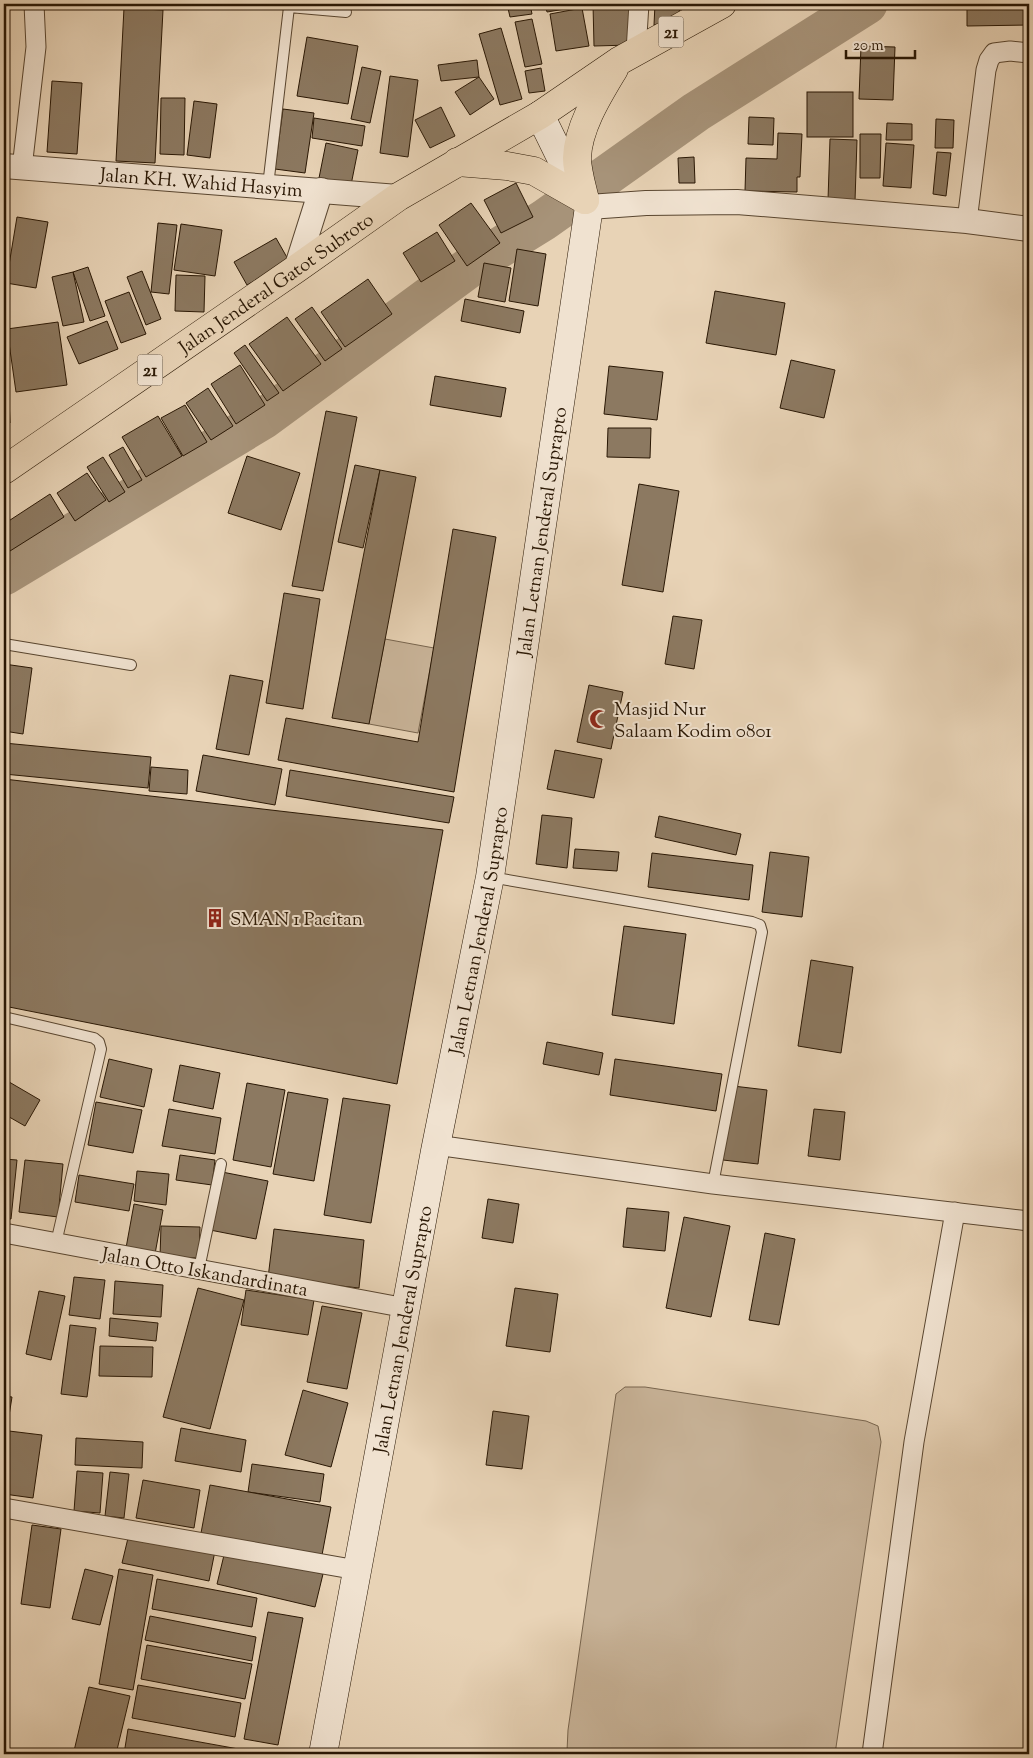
<svg xmlns="http://www.w3.org/2000/svg" width="1033" height="1758" viewBox="0 0 1033 1758" font-family="'Sorts Mill Goudy',serif">
	<style>
		.green { fill: #c8b398; stroke: #78654e }
		.lines { fill: none; stroke-linecap: round; stroke-linejoin: round }
		.river { stroke: #a79379; stroke-width: 41 }
		.building { fill: #8c7961; stroke: #291704 }
		.service-casing { stroke: #594630; stroke-width: 12 }
		.minor-casing { stroke: #594630; stroke-width: 21 }
		.tertiary-casing { stroke: #594630; stroke-width: 26 }
		.secondary-casing { stroke: #291704; stroke-width: 29 }
		.trunk-casing { stroke: #291704; stroke-width: 29 }
		.service { stroke: #f0e2d0; stroke-width: 10 }
		.minor { stroke: #f0e2d0; stroke-width: 19 }
		.tertiary { stroke: #f0e2d0; stroke-width: 24 }
		.secondary { stroke: #f0e2d0; stroke-width: 28 }
		.trunk { stroke: #e8d3b6; stroke-width: 28 }
		.labels { text-anchor: middle; stroke-width: 4; stroke-linejoin: round; paint-order: stroke }
		.shield { fill: #f0e2d0; stroke: #655441; stroke-width: 1 }
		.shield-label { font-size: 18px; font-weight: bold; fill: #291704 }
		.street-label { font-size: 19px; fill: #291704; stroke: #f0e2d0 }
		.poi-label { font-size: 19px; fill: #291704; stroke: #f0e2d0; text-anchor: start }
	</style>
	<rect width="100%" height="100%" fill="#e8d3b6"/>
	<filter id="stains"><feTurbulence type="fractalNoise" baseFrequency=".004" numOctaves="4"/><feColorMatrix values="0 0 0 0 .2 0 0 0 0 .09 0 0 0 0 .02 0 0 0 .5 -.17"/></filter>
	<radialGradient id="worn" r=".72"><stop offset=".6" stop-color="#630" stop-opacity="0"/><stop offset="1" stop-color="#630" stop-opacity=".3"/></radialGradient>
	<g class="green">
		<path d="M385,639L434,648L418,733L369,724Z"/>
		<path d="M625,1387H645L866,1421L878,1426L881,1442L835,1754H570L567,1751L568,1730L616,1394Z"/>
	</g>
	<g class="lines">
		<path class="river" d="M4,575L263,419L478,261L544,220L696,112L867,4"/>
	</g>
	<g class="building">
		<path d="M507,4H530L532,14L510,17Z"/>
		<path d="M545,4H582L583,6L547,12Z"/>
		<path d="M593,4H629L631,45L594,46Z"/>
		<path d="M655,4H680L678,27L654,25Z"/>
		<path d="M967,4H1029V25L967,26Z"/>
		<path d="M124,8L163,10L155,163L116,161Z"/>
		<path d="M582,8L589,46L556,51L550,14Z"/>
		<path d="M532,19L542,64L525,67L515,22Z"/>
		<path d="M501,28L522,99L500,105L479,34Z"/>
		<path d="M307,37L358,46L348,104L297,96Z"/>
		<path d="M861,46L895,47L893,100L859,99Z"/>
		<path d="M477,60L479,77L441,81L438,65Z"/>
		<path d="M362,67L381,71L370,123L351,119Z"/>
		<path d="M541,68L545,91L529,93L525,71Z"/>
		<path d="M390,76L418,80L408,157L380,153Z"/>
		<path d="M479,77L494,99L470,115L455,92Z"/>
		<path d="M52,81L82,83L77,154L47,152Z"/>
		<rect x="807" y="92" width="46" height="45"/>
		<path d="M161,98H185L184,155L160,154Z"/>
		<path d="M194,101L217,104L210,158L187,155Z"/>
		<path d="M441,107L455,136L430,148L415,120Z"/>
		<path d="M283,109L314,113L305,173L275,169Z"/>
		<path d="M749,117L774,118L773,145L748,144Z"/>
		<path d="M314,118L365,126L362,146L312,138Z"/>
		<path d="M936,119L954,120L953,148H935Z"/>
		<path d="M887,123L912,124V140H886Z"/>
		<path d="M778,133L802,134L800,177H797V192L745,191L746,158L777,159Z"/>
		<path d="M860,134H881L880,178H860Z"/>
		<path d="M830,139L857,140L855,201L828,200Z"/>
		<path d="M326,143L358,150L350,190L318,183Z"/>
		<path d="M886,143L914,145L911,188L883,186Z"/>
		<path d="M937,152L951,153L946,196L933,194Z"/>
		<path d="M694,157L695,183H679L678,158Z"/>
		<path d="M516,183L533,217L501,233L484,200Z"/>
		<path d="M471,203L500,243L467,266L439,225Z"/>
		<path d="M17,217L48,222L36,288L6,283Z"/>
		<path d="M158,223L177,225L169,294L151,292Z"/>
		<path d="M181,224L222,230L215,276L174,270Z"/>
		<path d="M437,232L455,261L421,282L403,253Z"/>
		<path d="M276,238L289,261L247,285L234,262Z"/>
		<path d="M517,249L546,254L538,306L509,301Z"/>
		<path d="M484,263L511,268L505,302L478,297Z"/>
		<path d="M88,267L105,316L90,321L73,272Z"/>
		<path d="M142,271L161,319L146,325L127,277Z"/>
		<path d="M73,272L84,322L63,326L52,277Z"/>
		<path d="M176,275L205,276L204,312L175,311Z"/>
		<path d="M368,279L392,314L345,347L321,312Z"/>
		<path d="M715,291L785,303L776,355L706,343Z"/>
		<path d="M129,292L146,334L121,343L105,301Z"/>
		<path d="M465,299L524,311L520,333L461,321Z"/>
		<path d="M312,307L342,349L325,361L295,319Z"/>
		<path d="M287,317L321,364L283,391L249,344Z"/>
		<path d="M107,321L118,349L79,364L67,337Z"/>
		<path d="M58,322L67,385L16,392L7,329Z"/>
		<path d="M245,345L279,393L267,401L234,353Z"/>
		<path d="M791,360L835,370L824,418L780,408Z"/>
		<path d="M240,365L265,405L236,424L211,384Z"/>
		<path d="M609,366L663,372L657,420L604,414Z"/>
		<path d="M4,372H8L10,423L4,424Z"/>
		<path d="M435,376L506,388L501,417L430,405Z"/>
		<path d="M208,388L233,426L211,440L186,403Z"/>
		<path d="M185,405L207,442L183,456L161,418Z"/>
		<path d="M326,411L357,417L323,591L292,586Z"/>
		<path d="M158,416L182,456L146,477L122,437Z"/>
		<path d="M608,428H651L650,458L607,457Z"/>
		<path d="M123,447L142,480L128,488L109,455Z"/>
		<path d="M247,456L300,473L281,530L228,513Z"/>
		<path d="M103,457L125,492L109,502L87,467Z"/>
		<path d="M355,465L380,470L363,548L338,542Z"/>
		<path d="M380,470L416,477L369,724L332,718Z"/>
		<path d="M87,473L106,500L75,521L57,493Z"/>
		<path d="M639,484L679,491L663,592L622,585Z"/>
		<path d="M50,494L64,517L10,551L4,541V524Z"/>
		<path d="M453,529L496,537L454,792L278,760L286,718L418,742Z"/>
		<path d="M284,593L320,599L303,709L266,703Z"/>
		<path d="M673,616L702,620L694,669L665,664Z"/>
		<path d="M4,664L32,668L23,734L4,731Z"/>
		<path d="M230,675L263,681L249,755L216,749Z"/>
		<path d="M589,685L623,692L611,749L577,742Z"/>
		<path d="M4,743L151,757L148,788L4,774Z"/>
		<path d="M555,750L602,759L594,798L547,789Z"/>
		<path d="M203,755L282,769L275,805L196,791Z"/>
		<path d="M151,767L188,770L187,794L149,791Z"/>
		<path d="M290,770L454,797L449,823L286,796Z"/>
		<path d="M4,779L443,830L397,1084L4,1006Z"/>
		<path d="M542,815L572,818L567,868L536,864Z"/>
		<path d="M659,816L741,834L736,855L655,837Z"/>
		<path d="M575,849L619,852L617,871L573,868Z"/>
		<path d="M770,852L809,857L802,917L762,912Z"/>
		<path d="M652,853L753,865L749,900L648,887Z"/>
		<path d="M624,926L686,934L674,1024L612,1015Z"/>
		<path d="M811,960L853,967L841,1053L798,1046Z"/>
		<path d="M547,1042L603,1053L599,1075L543,1064Z"/>
		<path d="M109,1059L152,1069L144,1107L100,1097Z"/>
		<path d="M615,1059L722,1074L716,1111L610,1095Z"/>
		<path d="M180,1065L220,1073L213,1109L173,1101Z"/>
		<path d="M4,1079L40,1100L25,1126L4,1114Z"/>
		<path d="M247,1083L285,1090L271,1167L233,1160Z"/>
		<path d="M733,1086L767,1090L758,1164L723,1160Z"/>
		<path d="M288,1092L328,1099L314,1181L273,1174Z"/>
		<path d="M343,1098L390,1105L371,1223L324,1215Z"/>
		<path d="M96,1102L142,1110L133,1153L88,1145Z"/>
		<path d="M169,1109L221,1118L215,1154L162,1146Z"/>
		<path d="M814,1109L845,1112L840,1160L808,1156Z"/>
		<path d="M180,1155L215,1160L212,1185L176,1180Z"/>
		<path d="M4,1159L17,1160L11,1219H4Z"/>
		<path d="M25,1160L63,1164L58,1217L19,1212Z"/>
		<path d="M137,1171L169,1174L166,1205L134,1201Z"/>
		<path d="M222,1172L268,1181L256,1239L210,1230Z"/>
		<path d="M79,1175L134,1184L129,1211L75,1202Z"/>
		<path d="M488,1199L519,1204L513,1243L482,1238Z"/>
		<path d="M134,1204L163,1210L155,1254L126,1248Z"/>
		<path d="M627,1208L669,1212L665,1251L623,1247Z"/>
		<path d="M684,1217L730,1226L711,1317L666,1308Z"/>
		<path d="M161,1226L200,1227L199,1258L160,1257Z"/>
		<path d="M274,1229L364,1240L359,1288L268,1278Z"/>
		<path d="M765,1233L795,1239L779,1325L749,1320Z"/>
		<path d="M74,1277L105,1280L100,1319L69,1315Z"/>
		<path d="M115,1281L163,1285L161,1317L113,1314Z"/>
		<path d="M198,1288L244,1300L210,1429L163,1417Z"/>
		<path d="M515,1288L558,1294L550,1352L506,1346Z"/>
		<path d="M246,1290L314,1300L308,1335L241,1325Z"/>
		<path d="M39,1291L65,1296L51,1360L26,1354Z"/>
		<path d="M322,1306L362,1313L347,1389L307,1382Z"/>
		<path d="M110,1318L158,1323L156,1341L109,1336Z"/>
		<path d="M70,1325L96,1328L87,1397L61,1394Z"/>
		<path d="M100,1346L153,1347L152,1377L99,1376Z"/>
		<path d="M303,1390L348,1403L331,1467L285,1455Z"/>
		<path d="M4,1396L12,1397L4,1447Z"/>
		<path d="M493,1411L529,1416L522,1469L486,1465Z"/>
		<path d="M181,1428L246,1440L241,1472L175,1461Z"/>
		<path d="M9,1431L42,1435L33,1498L4,1494V1469Z"/>
		<path d="M76,1438L143,1442L142,1468L75,1465Z"/>
		<path d="M252,1464L324,1474L320,1502L248,1492Z"/>
		<path d="M77,1471L103,1473L100,1513L74,1511Z"/>
		<path d="M110,1472L129,1474L124,1518L105,1516Z"/>
		<path d="M143,1480L200,1490L194,1528L136,1518Z"/>
		<path d="M210,1485L331,1507L322,1555L201,1533Z"/>
		<path d="M32,1525L61,1529L50,1608L21,1604Z"/>
		<path d="M129,1534L215,1551L209,1581L122,1563Z"/>
		<path d="M225,1551L323,1574L315,1607L217,1584Z"/>
		<path d="M85,1569L113,1576L100,1625L72,1619Z"/>
		<path d="M119,1569L153,1575L133,1690L99,1684Z"/>
		<path d="M157,1579L257,1598L252,1627L152,1609Z"/>
		<path d="M268,1612L303,1618L278,1745L244,1739Z"/>
		<path d="M150,1616L256,1637L252,1661L145,1640Z"/>
		<path d="M147,1645L252,1664L245,1699L141,1679Z"/>
		<path d="M138,1685L241,1703L235,1737L132,1718Z"/>
		<path d="M89,1687L130,1696L116,1754H89L74,1751Z"/>
		<path d="M128,1729L266,1754H124Z"/>
	</g>
	<g class="lines">
		<g class="service-casing">
			<g id="service">
				<path d="M268,186L289,7L346,12"/>
				<path d="M4,644L131,665"/>
				<path d="M490,877L752,922L760,925L762,932L713,1184"/>
				<path d="M4,1017L94,1038L99,1042L101,1049L56,1243"/>
				<path d="M199,1269L221,1164"/>
			</g>
		</g>
		<g class="minor-casing">
			<g id="minor">
				<path d="M636,51L639,4"/>
				<path d="M22,168L36,47L34,4"/>
				<path d="M967,221L986,70L989,60L994,53L1010,51L1029,53"/>
				<path d="M436,1145L713,1184L1029,1221"/>
				<path d="M4,1233L406,1308"/>
				<path d="M4,1508L357,1570"/>
				<path d="M872,1754L914,1442L955,1212"/>
			</g>
		</g>
		<g class="tertiary-casing">
			<g id="tertiary">
				<path id="s1" d="M4,166L398,197"/>
				<path d="M589,207L646,203L737,202L967,221L1029,229"/>
				<path d="M296,269L321,190"/>
			</g>
		</g>
		<g class="secondary-casing">
			<g id="secondary">
				<path id="s2" d="M323,1754L435,1151L490,877L589,207L566,168L540,115"/>
			</g>
		</g>
		<g class="trunk-casing">
			<g id="trunk">
				<path d="M457,162L507,166L534,171L585,200"/>
				<path d="M585,200C582,187 577,171 577,158C578,127 599,94 614,69"/>
				<path id="s3" d="M4,470L296,269L398,197L540,115L619,61L722,4"/>
			</g>
		</g>
		<use href="#service" class="service"/>
		<use href="#minor" class="minor"/>
		<use href="#tertiary" class="tertiary"/>
		<use href="#secondary" class="secondary"/>
		<use href="#trunk" class="trunk"/>
	</g>
	<defs>
		<g id="mosque-bare" transform="scale(1.5)"><path d="M3.5-4.9A6 6 0 1 0 3.5 4.9A5 5 0 1 1 3.5-4.9Z" fill="#8f2418" stroke="#f0e2d0" stroke-width="2.5" paint-order="stroke"/></g>
		<g id="building-bare" transform="scale(1.5)"><path d="M-4-6H4V6H1V3H-1V6H-4ZM-2.5-4.3h1.7v1.8h-1.7ZM.8-4.3h1.7v1.8H.8ZM-2.5-1h1.7V.8h-1.7ZM.8-1h1.7V.8H.8Z" fill="#8f2418" stroke="#f0e2d0" stroke-width="2.5" paint-order="stroke"/></g>
	</defs>
	<g fill-rule="evenodd">
		<use href="#mosque-bare" x="599" y="719"/>
		<use href="#building-bare" x="215" y="918"/>
	</g>
	<g class="labels">
		<g class="shield">
			<rect x="658.5" y="16.5" width="25" height="31" rx="4"/>
			<rect x="137.5" y="354.5" width="25" height="31" rx="4"/>
		</g>
		<g class="shield-label">
			<text x="671" y="38">21</text>
			<text x="150" y="376">21</text>
		</g>
		<g class="street-label">
			<text dy="7" stroke="none"><textPath href="#s1" startOffset="198">Jalan KH. Wahid Hasyim</textPath></text>
			<text dy="7" stroke="none"><textPath href="#s3" startOffset="330">Jalan Jenderal Gatot Subroto</textPath></text>
			<text dy="7" stroke="none"><textPath href="#s2" startOffset="1242">Jalan Letnan Jenderal Suprapto</textPath></text>
			<text dy="7" stroke="none"><textPath href="#s2" startOffset="838">Jalan Letnan Jenderal Suprapto</textPath></text>
			<text transform="translate(205 1271) rotate(10)" y="7">Jalan Otto Iskandardinata</text>
			<text dy="7" stroke="none"><textPath href="#s2" startOffset="432">Jalan Letnan Jenderal Suprapto</textPath></text>
		</g>
		<g class="poi-label">
			<text x="614" y="715">Masjid Nur<tspan x="614" dy="22">Salaam Kodim 0801</tspan></text>
			<text x="230" y="925">SMAN 1 Pacitan</text>
		</g>
	</g>
	<rect width="1033" height="1758" fill="none" stroke="#e8d3b6" stroke-width="20"/>
	<rect x="5" y="5" width="1023" height="1748" fill="none" stroke="#291704" stroke-width="2.5"/>
	<rect x="10" y="10" width="1013" height="1738" fill="none" stroke="#291704"/>
	<path d="M846 50v8h69v-8" fill="none" stroke="#291704" stroke-width="2.5"/>
	<text x="853" y="50" font-size="15" fill="#291704" stroke="#f0e2d0" stroke-width="4" paint-order="stroke">20 m</text>
	<rect width="100%" height="100%" filter="url(#stains)"/>
	<rect width="100%" height="100%" fill="url(#worn)"/>
</svg>
